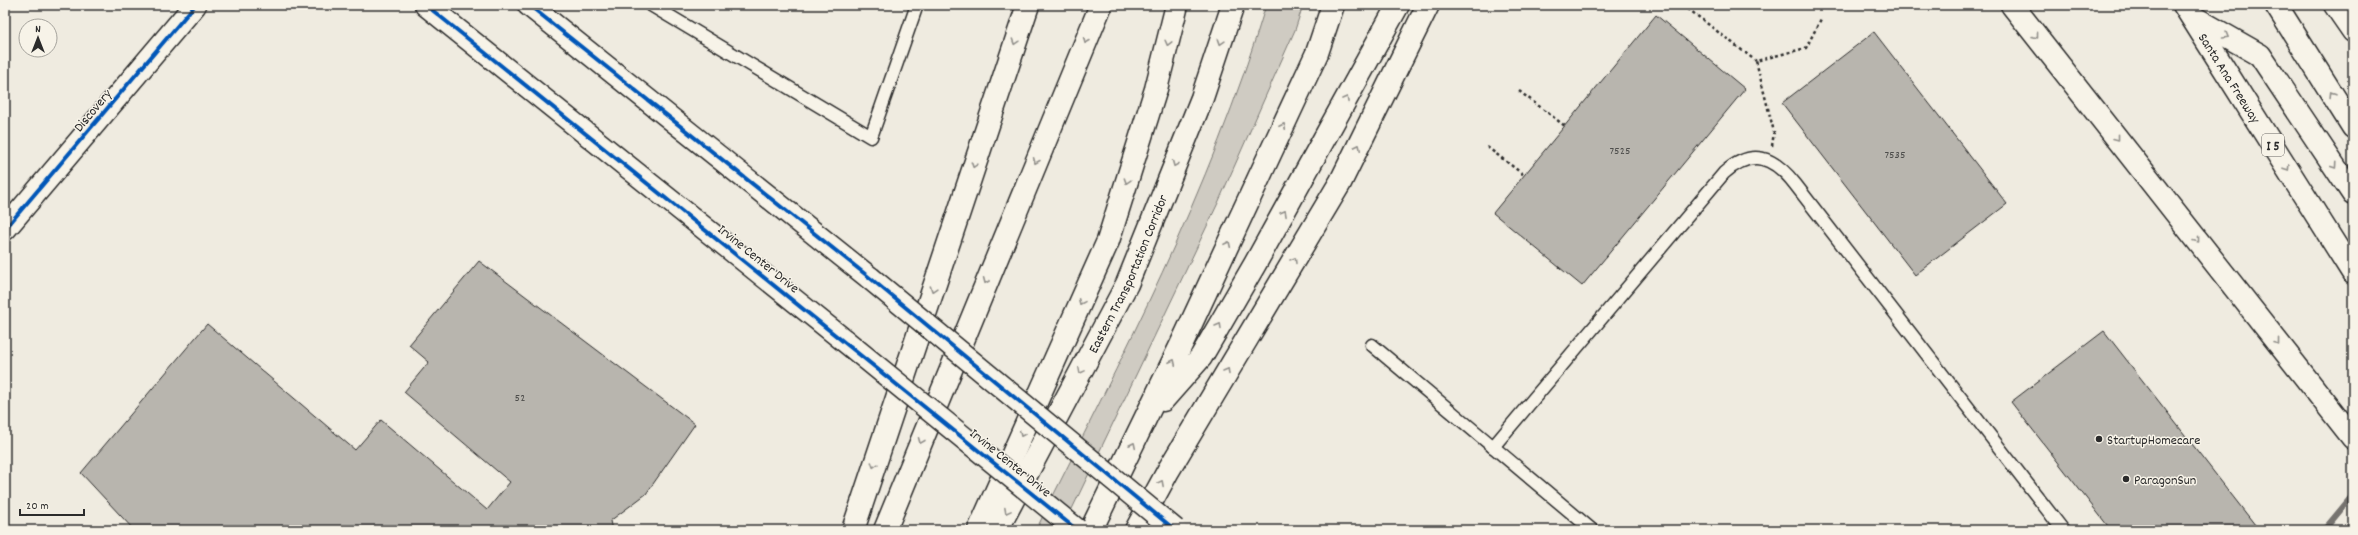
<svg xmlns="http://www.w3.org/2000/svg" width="2358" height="535" viewBox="0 0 2358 535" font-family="Dekko,sans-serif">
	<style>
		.green { fill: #cfcbc2; stroke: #7d7b76 }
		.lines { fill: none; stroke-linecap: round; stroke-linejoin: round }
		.stream { stroke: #74726e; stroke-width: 6 }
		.building { fill: #b8b5ae; stroke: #2b2b2b }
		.service-casing { stroke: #2b2b2b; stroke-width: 15 }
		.tertiary-casing { stroke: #2b2b2b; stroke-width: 25 }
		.primary-casing { stroke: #2b2b2b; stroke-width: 25 }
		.motorway-casing { stroke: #2b2b2b; stroke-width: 25 }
		.path { stroke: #2b2b2b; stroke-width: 2.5; stroke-dasharray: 3 3; stroke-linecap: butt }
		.service { stroke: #f7f3e8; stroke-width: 12 }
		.tertiary { stroke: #f7f3e8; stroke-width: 22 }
		.primary { stroke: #f7f3e8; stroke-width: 22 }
		.motorway { stroke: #f7f3e8; stroke-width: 22 }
		.primary-bridge-casing { stroke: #2b2b2b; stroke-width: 25; stroke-linecap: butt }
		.primary-bridge { stroke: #f7f3e8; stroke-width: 22 }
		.cycleway-casing { stroke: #f7f3e8; stroke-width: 6 }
		.cycleway { stroke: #0057b8; stroke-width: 4 }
		.oneway { stroke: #918f8a }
		.poi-dot { fill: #2b2b2b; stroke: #f7f3e8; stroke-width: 1.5 }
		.labels { text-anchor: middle; stroke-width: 3; stroke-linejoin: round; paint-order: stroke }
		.number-label { font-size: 12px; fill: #4e4e4c }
		.shield { fill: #f7f3e8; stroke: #686764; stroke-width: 1 }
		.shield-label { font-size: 13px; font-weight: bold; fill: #2b2b2b }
		.street-label { font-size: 14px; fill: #2b2b2b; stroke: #f7f3e8 }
		.poi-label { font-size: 14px; fill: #2b2b2b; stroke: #f7f3e8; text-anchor: start }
	</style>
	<rect width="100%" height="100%" fill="#efebe0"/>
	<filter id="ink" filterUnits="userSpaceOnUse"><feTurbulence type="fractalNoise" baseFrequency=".025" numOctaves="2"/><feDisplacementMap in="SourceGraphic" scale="8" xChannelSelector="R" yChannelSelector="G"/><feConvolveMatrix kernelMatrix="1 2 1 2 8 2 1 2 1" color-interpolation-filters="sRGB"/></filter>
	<g filter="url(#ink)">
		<path class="green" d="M1266,5H1303L1295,30L1218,203L1062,530H1036C1121,359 1211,189 1266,5Z"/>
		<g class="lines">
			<path class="stream" d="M2324,530L2353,495"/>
		</g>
		<g class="building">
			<path d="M1656,15L1745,89L1582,286L1493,213Z"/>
			<path d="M1874,32L2007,204L1915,275L1782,103Z"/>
			<path d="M479,261L695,424L646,494L610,521L612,530H134L81,473L207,324L355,450L381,420L487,510L510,482L404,392L429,362L409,345Z"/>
			<path d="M2104,331L2259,530H2111L2011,402Z"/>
		</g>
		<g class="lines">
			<g class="service-casing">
				<g id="service">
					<path d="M651,5L871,137L917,5"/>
					<path d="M1372,345L1592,530"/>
					<path d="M1493,447L1724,173C1752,148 1773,156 1795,184L2063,530"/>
				</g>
			</g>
			<g class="tertiary-casing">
				<path id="tertiary" d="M5,229L195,5"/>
			</g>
			<g class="primary-casing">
				<g id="primary">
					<path d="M426,5L845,341"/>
					<path d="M529,5L870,278"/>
				</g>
			</g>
			<g class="motorway-casing">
				<g id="motorway">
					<path d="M2012,5L2353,438"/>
					<path id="s1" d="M2184,5L2353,273"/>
					<path d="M2276,5L2353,127"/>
					<path d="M2335,5L2353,31"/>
					<path d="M2195,18L2260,55L2353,194"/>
					<path d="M1163,400L1201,357L1255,264L1398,5"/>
					<path d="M853,530L1028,5"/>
					<path d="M885,530L1101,5"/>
					<path d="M979,530L1108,241L1156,89L1177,5"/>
					<path id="s2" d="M997,530L1127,284L1202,98L1233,5"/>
					<path d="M1091,530L1182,343L1317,53L1333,5"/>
					<path d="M1136,530L1168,471L1340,183L1428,5"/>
				</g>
			</g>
			<g class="path">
				<path d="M1683,5L1756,61"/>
				<path d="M1519,91L1565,126"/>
				<path d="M1772,146L1774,132L1756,61L1806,48L1822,17"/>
				<path d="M1487,147L1524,175"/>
			</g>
			<use href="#service" class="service"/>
			<use href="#tertiary" class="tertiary"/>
			<use href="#primary" class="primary"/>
			<use href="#motorway" class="motorway"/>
			<g class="primary-bridge-casing">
				<g id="primary-bridge">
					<path d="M870,278L1175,530"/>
					<path d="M845,341L1077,530"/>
				</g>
			</g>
			<use href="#primary-bridge" class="primary-bridge"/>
			<g class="cycleway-casing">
				<g id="cycleway">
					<path d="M426,5L1077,530"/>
					<path d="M529,5L870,278L1175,530"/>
					<path d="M5,229L195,5"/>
				</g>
			</g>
			<use href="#cycleway" class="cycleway"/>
		</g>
		<defs><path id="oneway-chevron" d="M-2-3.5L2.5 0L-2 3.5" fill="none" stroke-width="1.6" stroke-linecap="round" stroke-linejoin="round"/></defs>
		<g class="oneway">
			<use href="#oneway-chevron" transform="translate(2036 36) rotate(52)"/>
			<use href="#oneway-chevron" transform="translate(2226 36) rotate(30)"/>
			<use href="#oneway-chevron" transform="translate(1086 41) rotate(113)"/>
			<use href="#oneway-chevron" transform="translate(1015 42) rotate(108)"/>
			<use href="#oneway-chevron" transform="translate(1221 42) rotate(108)"/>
			<use href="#oneway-chevron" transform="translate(1168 43) rotate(104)"/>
			<use href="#oneway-chevron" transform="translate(2332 94) rotate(-122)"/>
			<use href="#oneway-chevron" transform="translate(1346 99) rotate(-61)"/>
			<use href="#oneway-chevron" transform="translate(1283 126) rotate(-65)"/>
			<use href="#oneway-chevron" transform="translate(2117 138) rotate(52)"/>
			<use href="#oneway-chevron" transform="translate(1358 147) rotate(-64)"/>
			<use href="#oneway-chevron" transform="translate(1036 161) rotate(113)"/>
			<use href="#oneway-chevron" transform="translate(1175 164) rotate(112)"/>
			<use href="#oneway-chevron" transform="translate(974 165) rotate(108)"/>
			<use href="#oneway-chevron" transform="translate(2334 166) rotate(56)"/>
			<use href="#oneway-chevron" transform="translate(2287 168) rotate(58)"/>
			<use href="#oneway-chevron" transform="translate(1127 181) rotate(108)"/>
			<use href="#oneway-chevron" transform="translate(1284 213) rotate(-61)"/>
			<use href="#oneway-chevron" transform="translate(2197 240) rotate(52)"/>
			<use href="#oneway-chevron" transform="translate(1228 244) rotate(-65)"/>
			<use href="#oneway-chevron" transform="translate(1294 260) rotate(-59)"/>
			<use href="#oneway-chevron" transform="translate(986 281) rotate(113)"/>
			<use href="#oneway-chevron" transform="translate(933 289) rotate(108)"/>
			<use href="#oneway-chevron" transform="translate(1081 302) rotate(114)"/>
			<use href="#oneway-chevron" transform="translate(1219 326) rotate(-60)"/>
			<use href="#oneway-chevron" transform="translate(2277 342) rotate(52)"/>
			<use href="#oneway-chevron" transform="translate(1173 362) rotate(-65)"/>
			<use href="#oneway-chevron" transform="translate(1081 371) rotate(118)"/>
			<use href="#oneway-chevron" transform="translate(1227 371) rotate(-59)"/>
			<use href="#oneway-chevron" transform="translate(1022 434) rotate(114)"/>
			<use href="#oneway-chevron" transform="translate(921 441) rotate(112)"/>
			<use href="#oneway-chevron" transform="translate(1133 445) rotate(-64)"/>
			<use href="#oneway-chevron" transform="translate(874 465) rotate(108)"/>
			<use href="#oneway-chevron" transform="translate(1161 483) rotate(-62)"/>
			<use href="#oneway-chevron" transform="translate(1007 511) rotate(118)"/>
		</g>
	</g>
	<g class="poi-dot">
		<circle cx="2099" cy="439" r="4"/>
		<circle cx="2126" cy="479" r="4"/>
	</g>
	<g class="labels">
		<g class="number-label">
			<text x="1620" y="154">7525</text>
			<text x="1895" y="158">7535</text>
			<text x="520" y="401">52</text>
		</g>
		<rect class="shield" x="2262" y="134" width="22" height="22" rx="3"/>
		<g class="shield-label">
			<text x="2273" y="150">I 5</text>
		</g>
		<g class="street-label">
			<text dy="5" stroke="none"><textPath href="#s1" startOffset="86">Santa Ana Freeway</textPath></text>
			<text transform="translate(92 110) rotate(-50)" y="5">Discovery</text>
			<text transform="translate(759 258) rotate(39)" y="5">Irvine Center Drive</text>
			<text dy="5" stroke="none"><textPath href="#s2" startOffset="288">Eastern Transportation Corridor</textPath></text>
			<text transform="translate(1011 462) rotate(39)" y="5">Irvine Center Drive</text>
		</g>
		<g class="poi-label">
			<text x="2107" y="444">StartupHomecare</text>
			<text x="2134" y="484">ParagonSun</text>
		</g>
	</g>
	<rect width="2358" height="535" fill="none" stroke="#f7f3e8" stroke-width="20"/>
	<rect x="10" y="10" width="2338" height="515" fill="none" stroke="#2b2b2b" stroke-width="1.5" filter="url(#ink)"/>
	<g transform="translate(38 38)"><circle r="19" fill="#f7f3e8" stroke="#a5a39c"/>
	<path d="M0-3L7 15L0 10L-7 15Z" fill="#2b2b2b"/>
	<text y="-6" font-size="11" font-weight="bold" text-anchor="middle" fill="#2b2b2b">N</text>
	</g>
	<path d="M20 509v6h64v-6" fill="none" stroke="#2b2b2b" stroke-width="2"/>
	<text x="26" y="509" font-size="12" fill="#2b2b2b" stroke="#f7f3e8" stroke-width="3" paint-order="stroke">20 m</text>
</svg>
